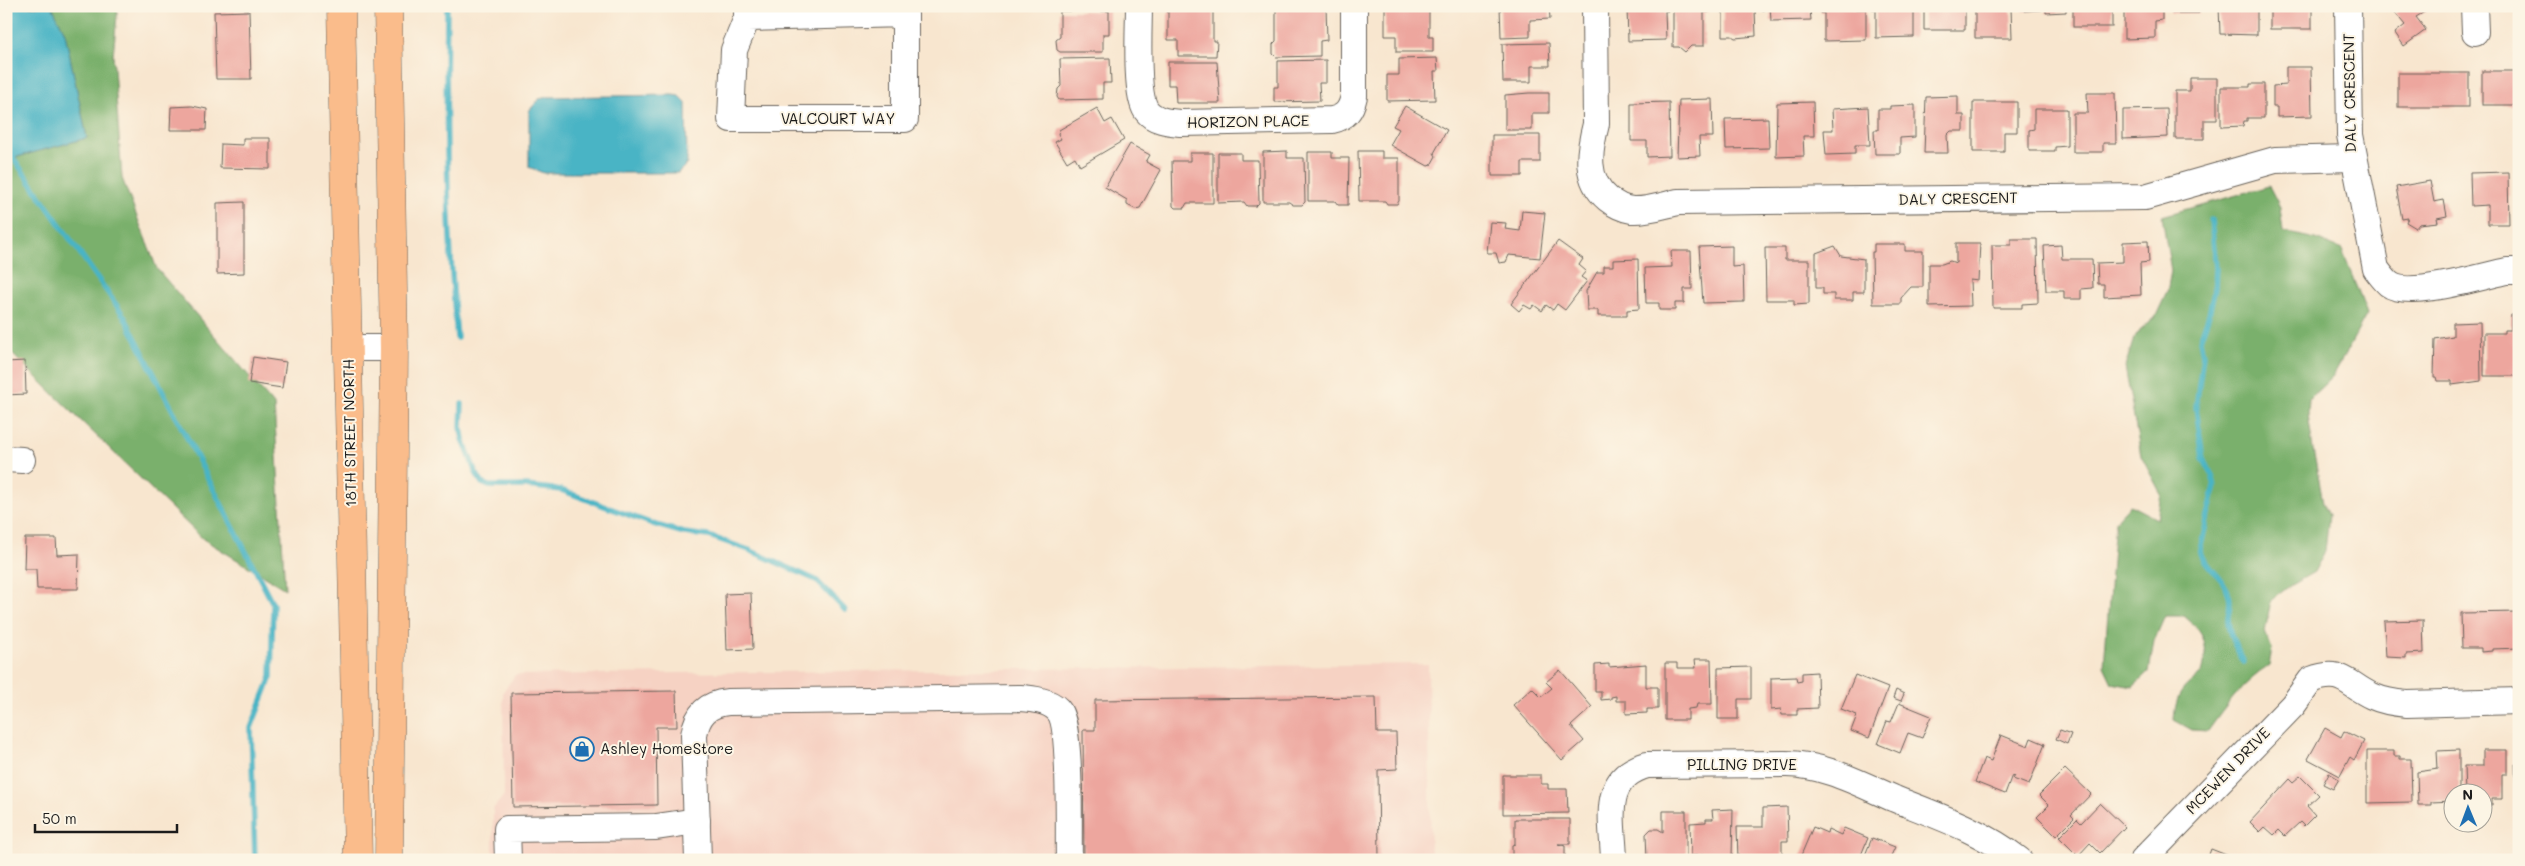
<svg xmlns="http://www.w3.org/2000/svg" width="2525" height="866" viewBox="0 0 2525 866" font-family="Mali,sans-serif">
	<style>
		.built { fill: #f6d2c3 }
		.forest { fill: #7ab06c; stroke: #4b6644 }
		.water { fill: #48b4c5; stroke: #326870 }
		.lines { fill: none; stroke-linecap: round; stroke-linejoin: round }
		.stream { stroke: #48b4c5; stroke-width: 5.5 }
		.building { fill: #eda69e }
		.minor-casing { stroke: #69635b; stroke-width: 28 }
		.major-casing { stroke: #69635b; stroke-width: 29 }
		.minor { stroke: #fff; stroke-width: 26 }
		.major { stroke: #fabc8b; stroke-width: 28 }
		.labels { text-anchor: middle; stroke-width: 4; stroke-linejoin: round; paint-order: stroke }
		.street-label { font-size: 15px; fill: #1c1c1c; stroke: #fcf5e5 }
		.poi-label { font-size: 15px; fill: #1c1c1c; stroke: #fcf5e5; text-anchor: start }
	</style>
	<rect width="100%" height="100%" fill="#fcf5e5"/>
	<filter id="ink" filterUnits="userSpaceOnUse"><feTurbulence type="fractalNoise" baseFrequency=".02" numOctaves="2"/><feDisplacementMap in="SourceGraphic" scale="10" xChannelSelector="R" yChannelSelector="G"/><feConvolveMatrix kernelMatrix="1 2 1 2 8 2 1 2 1" color-interpolation-filters="sRGB"/></filter>
	<filter id="wash" filterUnits="userSpaceOnUse"><feTurbulence type="fractalNoise" baseFrequency=".0096" numOctaves="4" result="noise"/><feDisplacementMap in="SourceGraphic" scale="20" xChannelSelector="R" yChannelSelector="G"/><feGaussianBlur stdDeviation="1.12" result="paint"/><feColorMatrix in="noise" values="0 0 0 0 0 0 0 0 0 0 0 0 0 0 0 0 0 1.4 0 .05"/><feComposite in="paint" operator="in"/></filter>
	<g filter="url(#wash)">
		<rect width="100%" height="100%" fill="#f8e6cf"/>
		<path class="built" d="M1428,664L1431,860H493V809L504,795L503,692L515,675Z"/>
		<g class="forest">
			<path d="M52,6H118L113,55L122,178L157,269L274,405L285,589L203,539L6,348V160L87,138L65,34Z"/>
			<path d="M2269,186L2280,207L2283,232L2316,239L2342,250L2367,314L2333,376L2309,399L2308,414L2313,449L2323,502L2329,516L2325,551L2314,572L2291,585L2271,600L2265,632L2272,649L2269,666C2243,682 2226,706 2208,731L2192,730L2174,720C2176,693 2182,689 2202,673C2209,645 2206,634 2184,616H2165L2154,641L2149,672L2133,687L2112,683L2104,666L2115,521L2130,505L2157,519L2161,494L2141,456L2125,367L2135,335L2155,318L2167,292L2171,271L2162,216Z"/>
		</g>
		<g class="water">
			<path d="M52,6L65,33L87,138L6,160V7Z"/>
			<path d="M673,95L679,96L686,103L687,164L678,173H543L529,167V111L539,99L548,97Z"/>
		</g>
		<g class="lines">
			<g class="stream">
				<path d="M447,6C445,116 447,229 457,338"/>
				<path d="M14,159L124,316L273,604L271,677L251,728L255,860"/>
				<path d="M2211,220L2216,268L2215,287L2209,314L2200,340L2203,355L2196,407L2203,459L2212,475L2215,486L2200,550C2204,567 2225,577 2229,595C2232,603 2228,610 2228,618C2228,634 2236,648 2244,662"/>
				<path d="M462,404L461,427L463,439L475,471L482,483L489,486H527L561,490L653,524L684,533L709,536L749,550L816,580L845,610"/>
			</g>
		</g>
		<g id="blocks">
			<g class="building">
				<path d="M1168,6H1213V41H1217L1216,56H1178V40H1168Z"/>
				<path d="M1276,6H1326L1327,40L1320,41V56L1276,57L1273,54V44L1276,41Z"/>
				<path d="M1385,6H1429V37H1433V52H1396V36H1385Z"/>
				<path d="M1500,6H1549L1550,19L1530,20V37L1501,38Z"/>
				<path d="M1632,6H1668V11H1665L1666,40L1628,41L1627,7Z"/>
				<path d="M1682,6H1709V12H1704V46H1691L1685,52L1679,47H1673V10L1682,9Z"/>
				<path d="M1723,6H1765V10H1755L1756,36L1735,38L1732,36H1723Z"/>
				<path d="M1770,6H1816V10H1810L1811,20L1771,21Z"/>
				<path d="M1820,6H1852V9H1866V40L1824,41V13H1820Z"/>
				<path d="M1872,6H1914V37L1876,38V9H1872Z"/>
				<path d="M1921,6H1965V30H1924V9H1921Z"/>
				<path d="M1975,6H2015V8H2011L2012,38H1975Z"/>
				<path d="M2022,6H2042V10L2024,11Z"/>
				<path d="M2046,6H2066V12L2046,13Z"/>
				<rect x="2073" y="6" width="39" height="21"/>
				<path d="M2124,6H2162V20L2155,21V38L2124,39Z"/>
				<path d="M2170,6H2198L2199,13H2171Z"/>
				<path d="M2219,6H2257V35L2220,34Z"/>
				<rect x="2270" y="6" width="42" height="23"/>
				<path d="M2404,6H2422L2426,11L2416,17L2426,30L2404,46L2395,33L2405,25L2395,13Z"/>
				<path d="M249,11L251,79H216L214,12Z"/>
				<path d="M1060,11H1109V34H1103V52H1060L1057,50L1056,40L1060,37Z"/>
				<path d="M1549,43L1550,66H1531V82H1503L1502,44Z"/>
				<path d="M1110,58L1111,83H1103V99L1059,100L1057,97L1058,89L1061,86L1060,59Z"/>
				<path d="M1437,58L1438,71H1434L1435,100L1387,101V75H1399V59Z"/>
				<path d="M1326,60V83H1319L1320,101L1274,102V87H1278V61Z"/>
				<path d="M1168,62H1217L1220,103H1176L1175,85H1168Z"/>
				<path d="M2286,67H2311L2312,116L2277,117V107H2273V86L2286,85Z"/>
				<rect x="2482" y="71" width="37" height="34"/>
				<rect x="2398" y="73" width="71" height="34"/>
				<path d="M2190,78H2217V120H2204V139H2175V91H2190Z"/>
				<path d="M2250,84H2264V118H2247V121H2244L2243,126L2221,127V87H2250Z"/>
				<path d="M1529,93H1549V113H1532V130H1505V95Z"/>
				<path d="M2087,93H2115L2116,143H2103V152H2073V113H2088Z"/>
				<path d="M1958,96V115H1964V131H1951L1947,135L1948,153H1924L1926,97Z"/>
				<path d="M1712,99L1713,137H1699L1700,156L1677,157L1679,100Z"/>
				<path d="M1669,102L1670,156L1647,157V141H1631V103Z"/>
				<path d="M1813,102L1814,136H1803L1804,156L1776,157L1777,103Z"/>
				<path d="M1973,102H2017V132H2004V152H1973Z"/>
				<path d="M1915,105V137L1900,138V154H1875L1874,130H1878V109H1890V106Z"/>
				<path d="M192,106L207,109L206,130H170L171,107Z"/>
				<path d="M1405,106L1447,130L1434,153L1436,156L1431,165L1428,166L1390,145L1399,129L1393,126Z"/>
				<path d="M1868,107L1870,145H1855V154L1826,155L1824,130H1833L1832,109Z"/>
				<path d="M1097,108L1105,123L1112,119L1124,140L1080,166L1075,157L1067,162L1055,142L1061,139L1058,134L1059,130Z"/>
				<path d="M2034,109H2067V146L2055,147V151H2029V130L2034,129Z"/>
				<path d="M2167,109L2168,137L2123,139V110Z"/>
				<path d="M1768,118L1769,148L1726,149L1725,119Z"/>
				<path d="M1492,135H1540V162H1522V176H1492Z"/>
				<path d="M243,138H270V169L220,168L221,144L243,145Z"/>
				<path d="M1130,144L1150,155L1146,162L1161,170L1140,208L1135,209L1127,205V200L1105,187Z"/>
				<path d="M1287,151V158H1304L1305,202L1302,205H1293L1289,202H1263V152Z"/>
				<path d="M1358,151H1382V158H1399V201L1397,204H1387L1385,201H1359Z"/>
				<path d="M1308,152H1332V158H1349L1348,205H1338L1335,201H1308Z"/>
				<path d="M1190,153H1213V203H1187L1184,208H1175L1173,206L1172,161H1190Z"/>
				<path d="M1218,153H1241V160H1258L1259,203L1256,206H1247L1244,202L1218,203Z"/>
				<path d="M2508,172L2509,224H2488V205L2471,206L2470,173Z"/>
				<path d="M2430,181L2434,202L2444,200L2447,216L2437,218L2438,222L2419,224L2416,228L2406,222L2408,218L2402,219L2396,187Z"/>
				<path d="M244,202V273L217,274V203Z"/>
				<path d="M1522,211L1545,213L1540,258L1509,255L1506,262L1499,263L1496,253H1487L1490,222L1506,223L1505,229L1520,231Z"/>
				<path d="M2011,239H2037L2038,303L2022,304V308H1993L1992,245H2011Z"/>
				<path d="M1558,241L1583,259L1579,265L1586,271L1581,277L1587,281L1565,310L1557,304L1553,310L1546,305L1542,311L1534,305L1531,309L1524,305L1519,311L1511,304Z"/>
				<path d="M2148,241L2149,262L2140,263L2141,295L2104,297V284H2098L2097,263L2123,262V242Z"/>
				<path d="M1956,243H1980L1978,281L1970,280L1971,306L1929,307V264H1942L1950,261L1956,263Z"/>
				<path d="M1874,244H1905V251H1923V287H1911L1901,298V304H1873L1872,252H1874Z"/>
				<path d="M2061,245L2062,259H2092L2093,288L2081,289V299H2064V291H2046L2044,246Z"/>
				<path d="M1732,246V267L1743,266L1744,302L1703,303L1699,247Z"/>
				<path d="M1835,246L1841,256L1864,259V292H1853V300H1834V294H1823V288H1816V253Z"/>
				<path d="M1765,248H1785V260H1809V304L1794,305V300H1766Z"/>
				<path d="M1671,251H1691L1692,289H1684V303H1675V310H1659V303H1646L1645,268L1672,267Z"/>
				<path d="M1638,259L1639,309L1627,310V316H1598V310H1587L1586,291L1597,272H1604V266H1613V260Z"/>
				<path d="M2511,315H2519V376H2484V333H2504V330H2511Z"/>
				<path d="M2480,322L2481,381L2452,385V381H2437L2436,377H2434L2435,339L2453,336V323Z"/>
				<path d="M253,357L286,362L282,388L249,383Z"/>
				<path d="M25,361L26,394L6,395V362Z"/>
				<path d="M25,538H56L57,555L79,554L78,589H37L36,569H24Z"/>
				<path d="M751,593L753,649L727,650L725,594Z"/>
				<path d="M2519,612V648L2492,649V651L2481,652V648H2462L2461,613Z"/>
				<path d="M2423,620L2424,653L2406,654V658L2386,657L2384,621Z"/>
				<path d="M1695,659H1711L1712,704H1697L1696,708L1688,709V720H1665V663H1677V668H1696Z"/>
				<path d="M1609,664V667L1646,664V687H1658V709H1647V713L1626,714V701H1616V696L1611,697V699L1601,700V692H1595V665Z"/>
				<path d="M1751,667V699H1738V719H1718V668Z"/>
				<path d="M1560,670L1592,707L1571,726L1584,741L1562,760L1513,705L1532,688L1541,697L1552,688L1546,682Z"/>
				<path d="M1817,672L1818,708L1797,709V715H1782L1781,709L1771,710V678L1796,677L1797,682L1802,681V673Z"/>
				<path d="M1855,675L1888,688L1869,738L1851,731L1857,715L1841,709Z"/>
				<path d="M1896,690L1904,694L1901,701L1893,698Z"/>
				<path d="M676,691L677,727H656L657,805L513,807L511,693Z"/>
				<path d="M1376,697L1377,733H1396L1397,769L1378,770L1379,860H1084L1083,730H1095V700Z"/>
				<path d="M1899,703L1931,716L1922,738L1908,733L1900,753L1878,744L1887,721L1891,722Z"/>
				<path d="M2325,728L2341,737L2344,731L2364,741L2354,760L2350,757L2340,776L2308,759Z"/>
				<path d="M2060,730L2071,734L2067,744L2056,739Z"/>
				<path d="M2001,735L2028,746L2031,738L2045,744L2029,785L2013,779L2015,776L2012,775L2005,794L1975,782L1984,758L1991,761Z"/>
				<path d="M2459,750V794H2452V801L2431,802V805H2418L2417,772L2438,769L2437,751Z"/>
				<path d="M2483,750H2507V774H2502V799H2492V805H2482V794H2465L2464,766H2483Z"/>
				<path d="M2367,751H2394V756H2400V759H2411L2412,802L2367,803Z"/>
				<path d="M2515,764H2519V805H2516Z"/>
				<path d="M2065,769L2091,794L2071,815L2074,818L2056,836L2037,817L2049,805L2039,795Z"/>
				<path d="M2329,773L2339,779L2333,789L2323,784Z"/>
				<path d="M1503,775H1541V784H1548V789H1567L1568,813L1503,814Z"/>
				<path d="M2300,776L2319,795L2307,806L2315,815L2304,826L2300,822L2285,836L2279,830L2274,835L2265,827L2260,832L2250,822L2290,779L2293,782Z"/>
				<path d="M2100,803L2125,827L2100,853L2090,843L2078,856L2059,837L2077,819L2081,823Z"/>
				<path d="M1787,807L1788,841H1782V860H1738L1737,827H1763V808Z"/>
				<path d="M1733,809L1732,858L1706,859V855L1691,856L1690,823L1706,822V819H1713L1712,810Z"/>
				<path d="M1663,811H1686V860H1647L1646,834L1651,829H1658L1663,832Z"/>
				<path d="M1515,819H1570V844H1558L1565,846V860H1512V845L1515,844Z"/>
				<path d="M1813,827L1827,833L1828,829L1841,835L1844,828L1868,838L1859,860H1799Z"/>
				<path d="M1872,838L1895,847L1890,858L1894,860H1863Z"/>
				<path d="M2211,849L2234,858L2233,860H2207Z"/>
			</g>
		</g>
	</g>
	<g filter="url(#ink)">
		<use href="#blocks" fill-opacity="0" stroke="#69635b" stroke-width="1"/>
		<g class="lines">
			<g class="minor-casing">
				<g id="minor">
					<path d="M747,6V18L734,50L731,119H905V14L747,18"/>
					<path d="M1139,6C1139,28 1135,93 1146,110C1154,121 1169,122 1181,123L1332,120C1346,117 1351,110 1354,96V6"/>
					<path d="M1595,6L1596,124C1589,151 1584,179 1608,199C1614,204 1624,209 1632,210C1647,211 1664,205 1678,202L2145,197L2275,160L2353,158"/>
					<path d="M2348,6L2350,135L2376,269C2380,274 2384,280 2389,284C2408,299 2483,276 2507,271H2519"/>
					<path d="M2474,6L2475,32"/>
					<path d="M348,348H394"/>
					<path d="M6,459L22,460"/>
					<path d="M508,860L507,829L656,827L697,821"/>
					<path d="M698,860L694,735C697,715 707,704 728,702L1019,698C1032,699 1048,700 1058,710C1072,725 1068,834 1069,860"/>
					<path d="M1614,860C1613,820 1600,778 1647,765L1786,764C1824,764 1860,784 1895,799C1938,816 1982,831 2019,860"/>
					<path d="M2143,860L2293,705L2311,680C2343,668 2346,684 2372,696C2383,701 2395,703 2407,704L2519,701"/>
				</g>
			</g>
			<g class="major-casing">
				<g id="major">
					<path d="M341,6L358,860"/>
					<path d="M388,6L394,348L389,860"/>
				</g>
			</g>
			<use href="#minor" class="minor"/>
			<use href="#major" class="major"/>
		</g>
	</g>
	<defs>
		<g id="shop-ring" transform="scale(1.25)"><circle r="9.5" fill="#fcf5e5" stroke="#1f6fb2" stroke-width="1.5"/><path d="M-5-2.5h2.3a2.7 3.5 0 0 1 5.4 0H5L5.5 6h-11ZM-1.5-2.5h3a1.5 2.3 0 0 0-3 0Z" fill="#1f6fb2"/></g>
	</defs>
	<g fill-rule="evenodd">
		<use href="#shop-ring" x="582" y="749"/>
	</g>
	<g class="labels">
		<g class="street-label">
			<text transform="translate(2350 93) rotate(-91)" y="5">DALY CRESCENT</text>
			<text x="838" y="124">VALCOURT WAY</text>
			<text transform="translate(1248 122) rotate(-1)" y="5">HORIZON PLACE</text>
			<text transform="translate(1958 199) rotate(-1)" y="5">DALY CRESCENT</text>
			<text transform="translate(350 433) rotate(-91)" y="5">18TH STREET NORTH</text>
			<text x="1742" y="770">PILLING DRIVE</text>
			<text transform="translate(2228 771) rotate(-46)" y="5">MCEWEN DRIVE</text>
		</g>
		<g class="poi-label">
			<text x="600" y="754">Ashley HomeStore</text>
		</g>
	</g>
	<rect width="2525" height="866" fill="none" stroke="#fcf5e5" stroke-width="25"/>
	<g transform="translate(2468 808) rotate(359)"><circle r="24" fill="#fcf5e5" stroke="#a29e95"/>
	<path d="M0-4L9 19L0 12L-9 19Z" fill="#1f6fb2"/>
	<text y="-8" font-size="14" font-weight="bold" text-anchor="middle" fill="#1c1c1c">N</text>
	</g>
	<path d="M35 824v8h142v-8" fill="none" stroke="#1c1c1c" stroke-width="2.5"/>
	<text x="42" y="824" font-size="15" fill="#1c1c1c" stroke="#fcf5e5" stroke-width="4" paint-order="stroke">50 m</text>
</svg>
